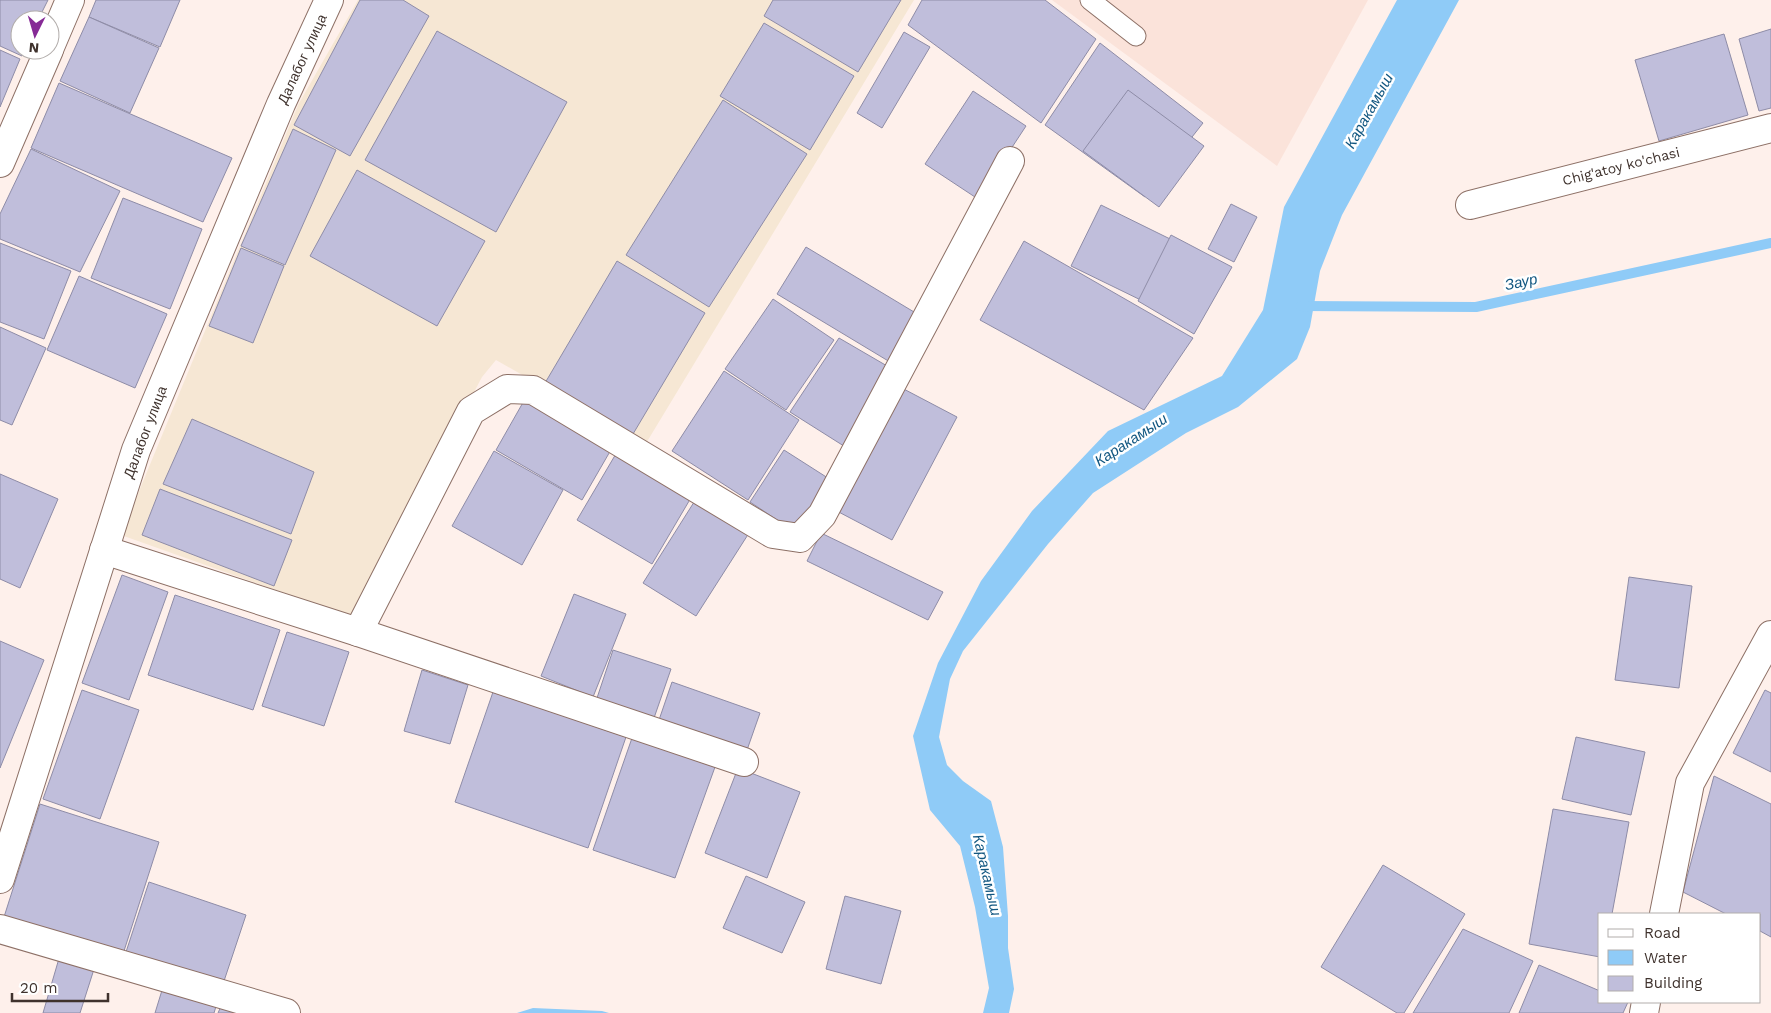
<svg xmlns="http://www.w3.org/2000/svg" width="1771" height="1013" viewBox="0 0 1771 1013" font-family="'Work Sans',sans-serif">
	<style>
		.built { fill: #fbe3da }
		.industrial { fill: #f6e7d4 }
		.water { fill: #8fcbf7 }
		.lines { fill: none; stroke-linecap: round; stroke-linejoin: round }
		.stream { stroke: #8fcbf7; stroke-width: 10 }
		.building { fill: #c0bedb; stroke: #8e8ca7 }
		.service-casing { stroke: #8d7066; stroke-width: 21 }
		.minor-casing { stroke: #8d7066; stroke-width: 30 }
		.tertiary-casing { stroke: #8d7066; stroke-width: 30 }
		.service { stroke: #fff; stroke-width: 19 }
		.minor { stroke: #fff; stroke-width: 28 }
		.tertiary { stroke: #fff; stroke-width: 28 }
		.labels { text-anchor: middle; stroke-width: 5; stroke-linejoin: round; paint-order: stroke }
		.street-label { font-size: 14px; fill: #3f322d; stroke: #fff }
		.water-label { font-size: 15px; font-style: italic; fill: #125781; stroke: #fff }
	</style>
	<rect width="100%" height="100%" fill="#fef0eb"/>
	<path class="built" d="M1052,0H1368L1277,166Z"/>
	<path class="industrial" d="M358,0H914L645,445L496,360L482,377L355,618L121,535L298,105Z"/>
	<g class="water">
		<path d="M1397,0H1459L1342,215L1320,271L1310,327L1297,359L1238,407L1186,433L1093,493L1048,544L963,651L950,679L939,737L947,765L963,781L991,801L1003,847L1008,916V948L1014,989L1009,1013H983L989,988L975,907L960,846L930,810L913,736L938,663L981,581L1032,511L1108,431L1222,376L1263,310L1284,207Z"/>
		<path d="M533,1008L602,1011L609,1013H517Z"/>
	</g>
	<g class="lines">
		<path class="stream" d="M1301,306L1476,307L1771,243"/>
	</g>
	<g class="building">
		<path d="M0,0H48L38,20H20V50H24L22,56L0,46Z"/>
		<path d="M96,0H180L160,47L89,17Z"/>
		<path d="M360,0H403L429,16L350,156L294,125Z"/>
		<path d="M773,0H901L858,72L764,16Z"/>
		<path d="M922,0H1045L1096,39L1041,123L908,25Z"/>
		<path d="M89,17L159,48L130,113L60,81Z"/>
		<path d="M764,23L854,76L810,150L720,96Z"/>
		<path d="M1771,29V108L1759,111L1739,39Z"/>
		<path d="M437,31L567,102L496,232L365,160Z"/>
		<path d="M904,32L930,47L882,128L857,113Z"/>
		<path d="M1724,34L1748,115L1659,141L1635,60Z"/>
		<path d="M1100,43L1203,123L1145,197L1045,125Z"/>
		<path d="M0,50L20,59L0,107Z"/>
		<path d="M59,83L232,158L203,222L31,148Z"/>
		<path d="M1128,90L1204,146L1159,207L1083,151Z"/>
		<path d="M973,91L1026,126L978,199L925,164Z"/>
		<path d="M723,100L807,154L709,307L626,255Z"/>
		<path d="M293,129L336,150L285,265L241,246Z"/>
		<path d="M31,149L120,191L80,272L0,239V214Z"/>
		<path d="M357,170L485,241L437,326L310,256Z"/>
		<path d="M123,198L202,229L170,309L91,278Z"/>
		<path d="M1231,204L1257,217L1234,262L1208,249Z"/>
		<path d="M1101,205L1221,264L1190,324L1071,266Z"/>
		<path d="M1171,235L1232,267L1194,334L1138,301Z"/>
		<path d="M1024,241L1193,338L1144,410L980,320Z"/>
		<path d="M0,243L71,271L44,339L0,322Z"/>
		<path d="M806,247L924,318L895,365L777,294Z"/>
		<path d="M241,248L284,266L253,343L209,326Z"/>
		<path d="M617,261L705,313L633,434L545,383Z"/>
		<path d="M79,276L167,314L135,388L47,350Z"/>
		<path d="M773,299L834,340L786,410L725,369Z"/>
		<path d="M0,327L46,348L12,425L0,420Z"/>
		<path d="M839,338L894,370L847,448L790,412Z"/>
		<path d="M724,371L799,420L748,500L672,451Z"/>
		<path d="M898,386L957,417L892,540L833,509Z"/>
		<path d="M525,399L612,448L582,500L496,450Z"/>
		<path d="M192,419L314,472L291,534L163,484Z"/>
		<path d="M784,450L831,480L797,533L750,502Z"/>
		<path d="M494,451L563,490L522,565L452,526Z"/>
		<path d="M617,452L692,496L652,564L577,520Z"/>
		<path d="M0,474L58,499L20,588L0,579Z"/>
		<path d="M160,489L292,540L274,586L142,535Z"/>
		<path d="M696,499L749,533L696,616L643,583Z"/>
		<path d="M821,533L943,592L928,620L807,561Z"/>
		<path d="M122,575L168,592L129,700L82,683Z"/>
		<path d="M1629,577L1692,586L1679,688L1615,680Z"/>
		<path d="M574,594L626,614L593,697L541,676Z"/>
		<path d="M175,595L280,630L253,710L148,675Z"/>
		<path d="M287,632L349,652L324,726L262,706Z"/>
		<path d="M0,641L44,660L0,768Z"/>
		<path d="M613,650L671,669L654,718L597,698Z"/>
		<path d="M422,670L468,685L450,744L404,731Z"/>
		<path d="M672,682L760,713L747,750L659,720Z"/>
		<path d="M82,690L139,710L100,819L43,799Z"/>
		<path d="M1765,690L1771,693V772L1733,753Z"/>
		<path d="M493,692L626,737L588,848L455,802Z"/>
		<path d="M1576,737L1645,752L1631,815L1562,799Z"/>
		<path d="M632,738L715,767L675,878L593,850Z"/>
		<path d="M738,768L800,792L767,878L705,853Z"/>
		<path d="M1714,776L1771,804V937L1760,931V914H1726L1683,892Z"/>
		<path d="M40,804L159,842L123,954L4,917Z"/>
		<path d="M1553,809L1629,822L1612,914H1600V957L1529,944Z"/>
		<path d="M1383,865L1465,914L1404,1013H1397L1321,967Z"/>
		<path d="M746,876L805,902L782,953L723,928Z"/>
		<path d="M149,882L246,915L222,987L125,955Z"/>
		<path d="M845,896L901,911L881,984L826,969Z"/>
		<path d="M1463,929L1533,961L1509,1013H1413Z"/>
		<path d="M60,955L95,966L80,1013H43Z"/>
		<path d="M1539,965L1600,991V1002H1628L1623,1013H1519Z"/>
		<path d="M163,987L217,1003L214,1013H155Z"/>
		<path d="M222,1004L247,1013H218Z"/>
	</g>
	<g class="lines">
		<g class="service-casing">
			<path id="service" d="M1090,0L1136,36"/>
		</g>
		<g class="minor-casing">
			<g id="minor">
				<path d="M50,47L70,0"/>
				<path d="M0,163L49,50"/>
				<path d="M1470,205L1771,128"/>
				<path d="M104,550L358,632L744,762"/>
				<path d="M358,632L471,411L507,389L533,390L773,534L800,538L822,515L1010,161"/>
				<path d="M0,879L136,450L281,104L329,0"/>
				<path d="M0,929L286,1013"/>
			</g>
		</g>
		<g class="tertiary-casing">
			<g id="tertiary">
				<path d="M1664,914L1690,783L1771,635"/>
				<path d="M1644,1013L1646,1002"/>
			</g>
		</g>
		<use href="#service" class="service"/>
		<use href="#minor" class="minor"/>
		<use href="#tertiary" class="tertiary"/>
	</g>
	<g class="labels">
		<g class="street-label">
			<text transform="translate(302 59) rotate(-65)" y="5">Далабог улица</text>
			<text transform="translate(1621 166) rotate(-14)" y="5">Chig'atoy ko'chasi</text>
			<text transform="translate(145 432) rotate(-69)" y="5">Далабог улица</text>
		</g>
		<g class="water-label">
			<text transform="translate(1369 111) rotate(-61)" y="5">Каракамыш</text>
			<text transform="translate(1521 282) rotate(-12)" y="5">Заур</text>
			<text transform="translate(1131 440) rotate(-33)" y="5">Каракамыш</text>
			<text transform="translate(987 875) rotate(77)" y="5">Каракамыш</text>
		</g>
	</g>
	<rect x="1598" y="913" width="162" height="90" fill="#ffffff" stroke="#b2adab"/>
	<rect x="1608" y="929" width="25" height="8" fill="#ffffff" stroke="#b2adab"/>
	<text x="1644" y="938" font-size="15" fill="#3f322d">Road</text>
	<rect x="1608" y="950" width="25" height="15" fill="#8fcbf7" stroke="#b2adab"/>
	<text x="1644" y="963" font-size="15" fill="#3f322d">Water</text>
	<rect x="1608" y="976" width="25" height="15" fill="#c0bedb" stroke="#b2adab"/>
	<text x="1644" y="988" font-size="15" fill="#3f322d">Building</text>
	<g transform="translate(35 35) rotate(185)"><circle r="24" fill="#ffffff" stroke="#b2adab"/>
	<path d="M0-4L9 19L0 12L-9 19Z" fill="#862a96"/>
	<text y="-8" font-size="14" font-weight="bold" text-anchor="middle" fill="#3f322d">N</text>
	</g>
	<path d="M12 993v8h96v-8" fill="none" stroke="#3f322d" stroke-width="2.5"/>
	<text x="20" y="993" font-size="15" fill="#3f322d" stroke="#ffffff" stroke-width="4" paint-order="stroke">20 m</text>
</svg>
